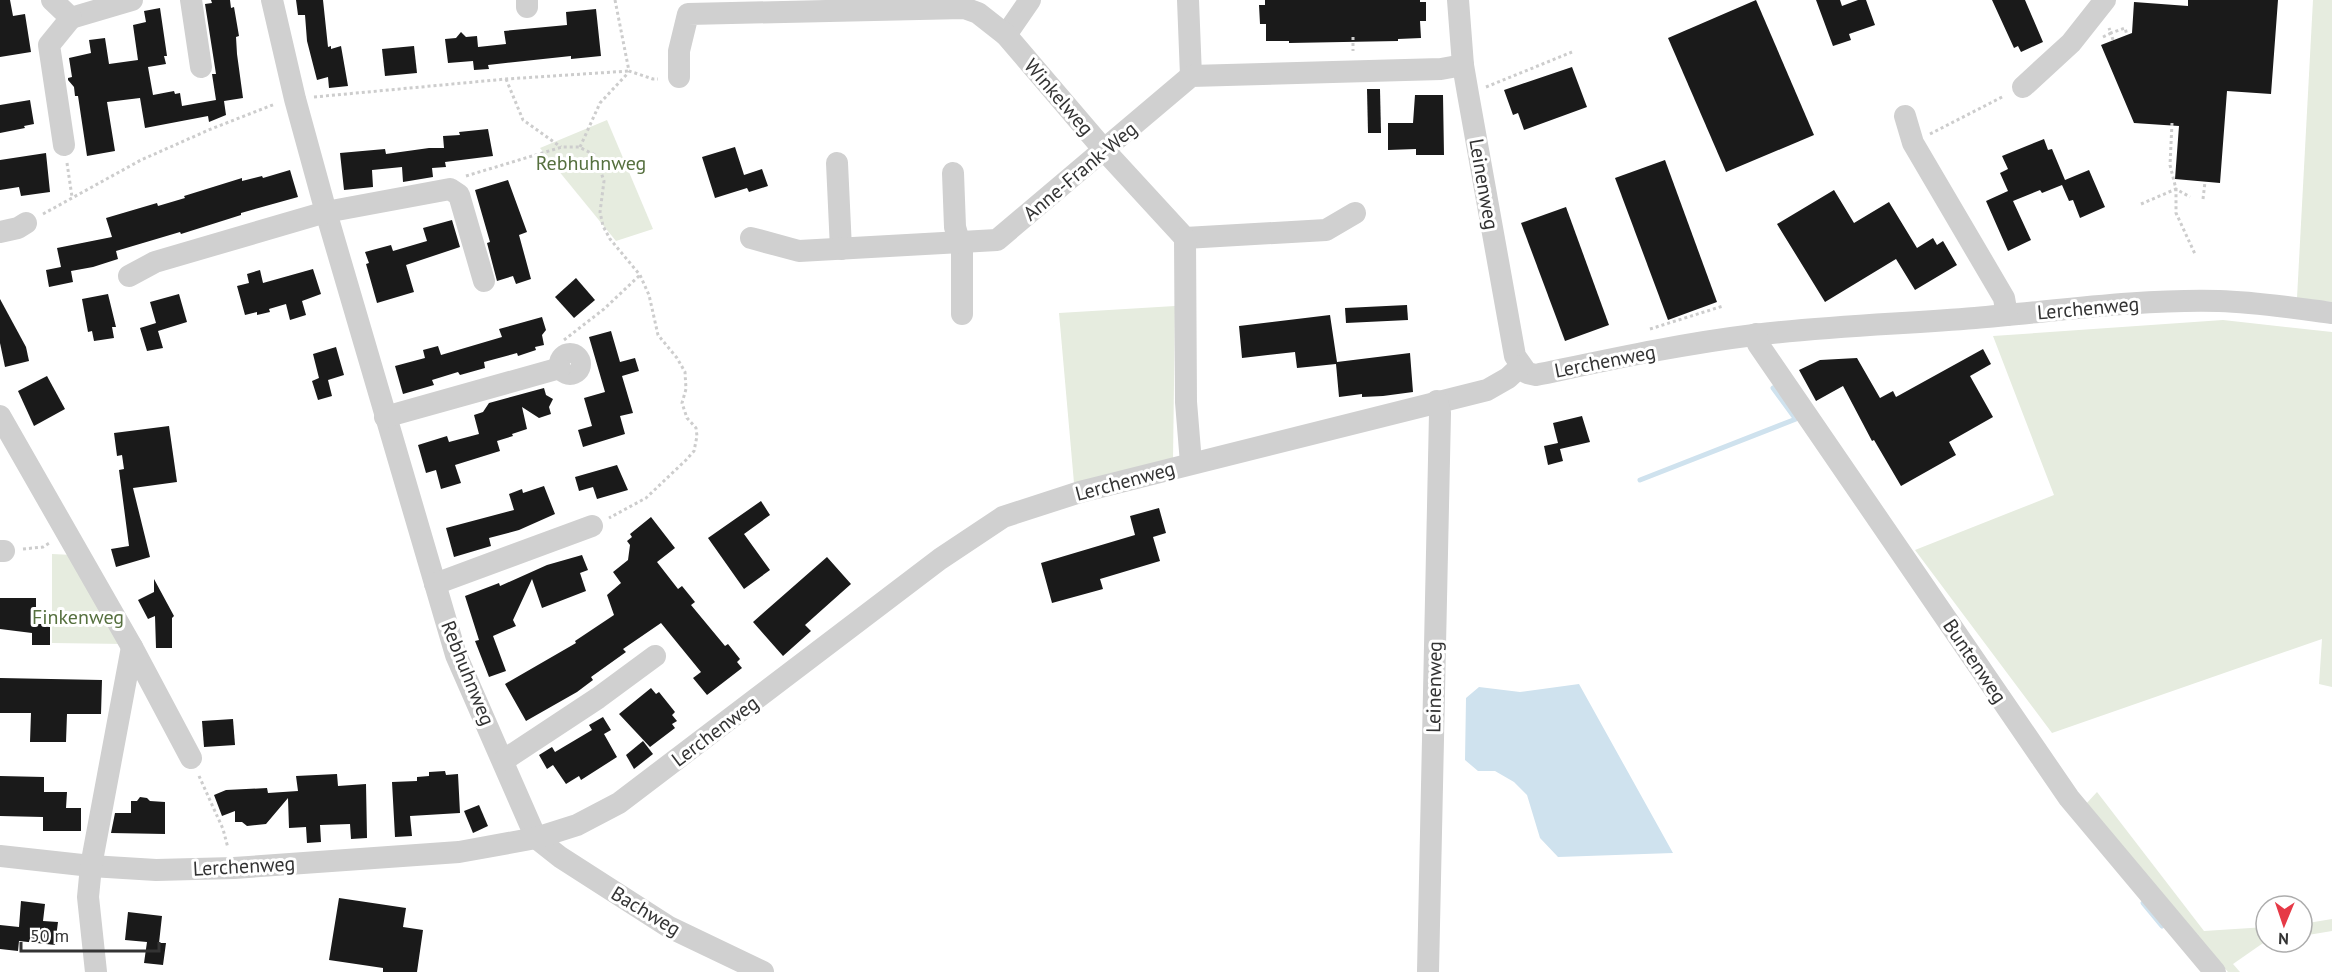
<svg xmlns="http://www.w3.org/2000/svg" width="2332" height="972" viewBox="0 0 2332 972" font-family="'PT Sans',sans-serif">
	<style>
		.green { fill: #e6ecdf }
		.water { fill: #cfe2ee }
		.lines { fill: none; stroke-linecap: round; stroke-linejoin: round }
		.stream { stroke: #cfe2ee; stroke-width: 5 }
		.building { fill: #1a1a1a }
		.path { stroke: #cdcdcd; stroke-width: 3; stroke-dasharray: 3 3; stroke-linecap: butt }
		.minor { stroke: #d0d0d0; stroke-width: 22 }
		.labels { text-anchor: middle; stroke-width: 6; stroke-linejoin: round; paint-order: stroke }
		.street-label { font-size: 20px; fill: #333; stroke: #fff }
		.park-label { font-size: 20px; fill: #56703f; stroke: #fff }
	</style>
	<rect width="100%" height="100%" fill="#fff"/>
	<g class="green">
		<path d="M2313,0H2332V302L2297,298Z"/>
		<path d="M607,120L653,229L616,241L540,148Z"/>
		<path d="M1175,306L1173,460L1074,483L1059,313Z"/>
		<path d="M2223,320L2332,332V687L2319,684L2322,639L2052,733L1915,550L2054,495L1993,336Z"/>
		<path d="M52,554L73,555L125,644L52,643Z"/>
		<path d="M2097,792L2204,931L2266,927V941L2233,964L2240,972H2228L2086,804Z"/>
		<path d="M2332,919V931L2302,936V924Z"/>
	</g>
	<path class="water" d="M1579,684L1673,853L1558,857L1540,838L1527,795L1514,782L1495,771H1478L1465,760L1466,698L1479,687L1520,692Z"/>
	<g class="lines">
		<g class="stream">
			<path d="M1773,388L1795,418"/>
			<path d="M1640,480L1796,419"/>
			<path d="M2143,903L2162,926"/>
		</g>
	</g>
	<g class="building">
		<path d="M0,0H10L13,16L25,14L31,52L0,57Z"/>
		<path d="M211,0H230L231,8L234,7L239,36L236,37L237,54L243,98L224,101L226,115L209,122L208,116L145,128L140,98L107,102L115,151L87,156L78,96H75L74,87L68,80V78L72,77L69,58L91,53L89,40L105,38L109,64L138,60L133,25L146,22L144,11L160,8L167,56H164L166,64L148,67L153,95L174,91L175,94L180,93L182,106L216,100L212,74H216L205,4L212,3Z"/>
		<path d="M296,0H323L328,47L331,46V49L341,46L348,86L329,88L328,77L317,80L307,41L305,15H298Z"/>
		<path d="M1265,0H1420V2H1426V21H1420L1421,38L1398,39V41L1289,43V41H1266V24H1260L1259,5H1265Z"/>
		<path d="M1756,0L1814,135L1726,172L1668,38Z"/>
		<path d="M1816,0H1840L1842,6L1858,0H1866L1875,25L1849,34L1851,40L1833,46Z"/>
		<path d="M1992,0H2025L2043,42L2021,52L2018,46L2014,48Z"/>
		<path d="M2188,0H2278L2271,94L2227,91L2220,183L2175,179L2179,126L2134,123L2101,45L2132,33L2134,2L2188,6Z"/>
		<path d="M596,9L601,56L571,59V56L488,65L489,69L474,70L473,61L448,63L445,39L456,38L461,32L466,37L477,36L478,47L506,44L504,31L567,25L566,12Z"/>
		<path d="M414,46L417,73L385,76L382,49Z"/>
		<path d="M1572,67L1587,107L1524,130L1518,113L1513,115L1504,90Z"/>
		<path d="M1367,89H1380L1381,133H1368Z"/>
		<path d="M1415,95H1443L1444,155H1416V149L1388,150V123H1413Z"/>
		<path d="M30,100L34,124L24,126L25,128L0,133V105Z"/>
		<path d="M488,129L493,156L445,162L446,167L432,168L433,177L403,182L402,167L372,170L373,187L344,190L340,153L385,149L386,154L429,148H444L443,136L460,135L459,132Z"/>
		<path d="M2044,139L2048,150L2052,149L2065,180L2089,170L2105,207L2080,218L2073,200L2069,201L2062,185L2042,193L2040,190L2013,201L2031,240L2008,251L1986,201L2008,191L2000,173L2008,169L2002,156Z"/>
		<path d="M735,147L744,175L762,169L768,186L749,192L747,188L715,198L702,157Z"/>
		<path d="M46,153L50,192L21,196L19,187L0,190V160Z"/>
		<path d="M1665,160L1717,302L1668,320L1615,178Z"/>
		<path d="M290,170L298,197L241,213V215L181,234L180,232L116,251L118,259L93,267L71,271L73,282L49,287L46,270L61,267L57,248L112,237L106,218L157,203L158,206L185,198L184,196L242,178V181L262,176L263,178Z"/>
		<path d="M508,180L527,232L519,235L531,279L516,284L513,276L497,281L487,243L490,242L475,190Z"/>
		<path d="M1834,190L1854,223L1889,202L1917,248L1933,238L1937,245L1943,241L1957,265L1915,290L1896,259L1825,302L1777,224Z"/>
		<path d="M1566,207L1609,325L1565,341L1521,223Z"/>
		<path d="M452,220L460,247L406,265L414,292L377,303L366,264L369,263L365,252L391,245L393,251L427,241L423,228Z"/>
		<path d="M313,269L321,294L302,301L306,315L290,320L286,304L269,309L270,312L257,315V312L245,315L237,286L249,283L247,274L260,270L263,283Z"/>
		<path d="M576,278L595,300L574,318L555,297Z"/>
		<path d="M108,294L116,327H112L114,338L94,341L92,331L88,332L82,299Z"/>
		<path d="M179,294L187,322L158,331L163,348L147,351L140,328L156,323L150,302Z"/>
		<path d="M0,299L26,347L29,361L5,367L0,343Z"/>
		<path d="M1407,305L1408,320L1346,323L1345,308Z"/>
		<path d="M1330,315L1337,362L1410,353L1413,392L1383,396L1362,397V394L1339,397L1336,364L1297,368L1295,352L1242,358L1239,326Z"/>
		<path d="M542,317L546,330L542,335L544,345L535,347L536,350L518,356L517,353L484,362L485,368L460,375L458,372L432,380L434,385L403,394L395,366L425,358L423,350L438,346L441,355L502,337L499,329Z"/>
		<path d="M611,331L620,362L635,358L639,371L622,376L633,413L620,416L625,434L583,447L578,430L592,426L584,398L605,392L589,337Z"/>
		<path d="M336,347L344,375L328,380L332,396L318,400L312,381L319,378L313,354Z"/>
		<path d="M1983,349L1991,364L1970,376L1993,417L1949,442L1956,455L1901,486L1874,440L1872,441L1843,386L1816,401L1799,370L1820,360L1857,358L1880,398L1893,391L1896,397Z"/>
		<path d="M47,376L65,409L34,426L18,391Z"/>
		<path d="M544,388L546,395L553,399L549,407L551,414L539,418L522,407L527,429L512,434L513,436L497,441L500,451L455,465L461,483L441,489L436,470L426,473L418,445L447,436L449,442L479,434L474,415L483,412L489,403Z"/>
		<path d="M1582,416L1590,442L1560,449L1563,461L1548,465L1544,446L1558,443L1553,423Z"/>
		<path d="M169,426L177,482L133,488L150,557L116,567L111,549L129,546L119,470L124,469L122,455L117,456L114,433Z"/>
		<path d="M617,465L628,490L597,499L593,487L579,491L575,477Z"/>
		<path d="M544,486L555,514L519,530L489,538L491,546L454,557L446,528L514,510L509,494L522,489L523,493Z"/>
		<path d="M761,501L770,515L744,534L770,570L744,589L708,538Z"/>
		<path d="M1159,508L1166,533L1153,537L1160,561L1100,579L1103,589L1052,603L1041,563L1135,535L1130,516Z"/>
		<path d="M651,517L675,548L657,562L678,589L682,586L695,602L691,605L725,646L728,644L740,659L737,662L742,668L707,695L693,678L701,672L661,623L623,649L626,652L591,677L593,680L577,692L526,721L505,684L576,643L575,641L614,615L607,595L621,583L613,572L628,560L630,545L627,541L632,537L630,534Z"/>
		<path d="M582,555L588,570L580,573L586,591L542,608L532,579L513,620L516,626L493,636L506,671L489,677L475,641L479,640L465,596L499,583L500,586L547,565Z"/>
		<path d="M827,557L851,584L805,625L811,631L783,656L753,622Z"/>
		<path d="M154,579L174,616L172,618V648H156L155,616L148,619L138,600L154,592Z"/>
		<path d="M0,598H36V624H50V645H32V633L0,629Z"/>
		<path d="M0,678L102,680L101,714H67L66,742H30L31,713H0Z"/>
		<path d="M651,688L656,694L659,692L675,712L672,715L677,721L672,724L675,728L650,747L619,714Z"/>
		<path d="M603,717L611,730L604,734L617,757L581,780L579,776L566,784L553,765L547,769L539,755L552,747L555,752L592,730L589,725Z"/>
		<path d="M233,719L235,745L204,747L202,721Z"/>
		<path d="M643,741L653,754L634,769L626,755Z"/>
		<path d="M445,771L446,775L458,774L460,813L410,816L412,836L395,837L392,782L417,781V777L429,776V772Z"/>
		<path d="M337,774L338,786L366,784L367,838L351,839L350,824L320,825L321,842L307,843L306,827L289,828L288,798L266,824L247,826L242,822H235V811L222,816L214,795L226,790L267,788L268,793L298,791L296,776Z"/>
		<path d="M0,776L44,777V792H67L66,808H81V831H43V817L0,816Z"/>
		<path d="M140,797L147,798L150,801L165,802V834L111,833L115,813H131V801H137Z"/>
		<path d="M479,805L488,826L473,833L464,811Z"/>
		<path d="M339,898L406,908L403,927L423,930L417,972H383V968L329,960Z"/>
		<path d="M21,901L45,904L43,921L58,922L55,945L19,941L18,951L0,949V925L19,927Z"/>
		<path d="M128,912L162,916L159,943H166L163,965L144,963L147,942L125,940Z"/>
	</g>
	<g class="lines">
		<g class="path">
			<path d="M615,0L629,71L653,79H658"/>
			<path d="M1353,37V51"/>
			<path d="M2103,37L2111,33L2109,28"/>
			<path d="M2113,40L2111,33L2125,28L2127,35"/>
			<path d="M506,79L523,120L561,147"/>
			<path d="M1486,87L1572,52"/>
			<path d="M314,97L506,79L629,71"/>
			<path d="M2172,123L2170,165L2176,189V213L2195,254"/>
			<path d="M1930,134L2004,96"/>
			<path d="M580,147L600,103L628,73"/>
			<path d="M67,163L72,197"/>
			<path d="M466,176L562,147H579L595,155L604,181L600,212L603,226L610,239L640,275L649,295L658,335L677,358L685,372L686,389L682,403L687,418L696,428L697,436L694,451L686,460L646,498L609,518"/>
			<path d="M2203,199L2205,182"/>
			<path d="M2141,204L2176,189L2190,197"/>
			<path d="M43,214L141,160L211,129L275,104"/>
			<path d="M1650,329L1723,306"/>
			<path d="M564,340L604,309L640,275"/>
			<path d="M23,549L43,547L51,542"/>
			<path d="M199,776L223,829L228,848"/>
		</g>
		<g class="minor">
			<path d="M52,0L71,18L132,0"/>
			<path d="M191,0L201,67"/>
			<path d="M272,0L295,99L326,212L456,655L536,838L560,857L669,927L763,972"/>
			<path d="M527,0V7"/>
			<path d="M1188,0L1191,76"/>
			<path d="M1458,0L1463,65L1468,94L1515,356L1527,373L1536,375C1608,360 1680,344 1754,335C1827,326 1902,324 1975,318C2057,311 2138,299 2219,301C2257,302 2295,308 2332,313"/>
			<path d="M1006,35L1030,0"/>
			<path d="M679,77V51L688,14L964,8L978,13L1006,35L1105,151L1185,238L1326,230L1355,213"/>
			<path d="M2023,87L2071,43L2105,0"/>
			<path d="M1905,116L1913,143L2004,298L2007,315"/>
			<path d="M64,145L49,45L71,18"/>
			<path d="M837,163L841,249"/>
			<path d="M953,173L955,227L962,252V314"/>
			<path d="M0,232L18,228L26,223"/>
			<path d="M751,238L799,251L997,240L1191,76L1441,69L1463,65"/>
			<path d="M1185,238L1186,402L1191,463"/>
			<path d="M129,276L155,262L326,212L450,189L459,195L484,281"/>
			<path d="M1756,334L1758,344L2069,798L2215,972"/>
			<circle cx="570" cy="364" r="10"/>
			<path d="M0,416L132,647L191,758"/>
			<path d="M385,417L560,368"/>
			<path d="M0,551H4"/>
			<path d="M435,584L592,526"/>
			<path d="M504,760L598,698L655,656"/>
			<path d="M0,856L91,866L156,870L234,868L459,852L536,838L577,825L619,803L940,559L1003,517L1080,492L1487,390L1508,378L1521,366"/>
			<path d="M96,972L88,897L91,866L132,647"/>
			<path d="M1428,972L1440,413L1437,401"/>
		</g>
	</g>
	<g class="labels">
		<g class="street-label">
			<text transform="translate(1059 97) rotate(49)" y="7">Winkelweg</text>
			<text transform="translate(1080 171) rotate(-40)" y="7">Anne-Frank-Weg</text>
			<text transform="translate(1484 184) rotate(80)" y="7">Leinenweg</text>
			<text transform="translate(2088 308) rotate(-5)" y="7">Lerchenweg</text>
			<text transform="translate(1605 361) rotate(-11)" y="7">Lerchenweg</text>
			<text transform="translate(1125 481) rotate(-15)" y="7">Lerchenweg</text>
			<text transform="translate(1975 661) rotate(56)" y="7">Buntenweg</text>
			<text transform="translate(468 673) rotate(68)" y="7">Rebhuhnweg</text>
			<text transform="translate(1434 687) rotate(-89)" y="7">Leinenweg</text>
			<text transform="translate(715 731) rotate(-37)" y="7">Lerchenweg</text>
			<text transform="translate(244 866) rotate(-3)" y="7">Lerchenweg</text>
			<text transform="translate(646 911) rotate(31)" y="7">Bachweg</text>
		</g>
		<g class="park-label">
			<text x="591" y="170">Rebhuhnweg</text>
			<text x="78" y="624">Finkenweg</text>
		</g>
	</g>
	<g transform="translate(2284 924) rotate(182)"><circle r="28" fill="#ffffff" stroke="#adadad" stroke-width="1.5"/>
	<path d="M0-4.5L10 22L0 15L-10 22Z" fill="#e63946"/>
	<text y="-9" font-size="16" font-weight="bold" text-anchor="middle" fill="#333333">N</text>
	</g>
	<path d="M21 942v9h138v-9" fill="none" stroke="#333333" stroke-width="3"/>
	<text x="30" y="942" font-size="18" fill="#333333" stroke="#ffffff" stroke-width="4.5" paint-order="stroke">50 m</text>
</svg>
